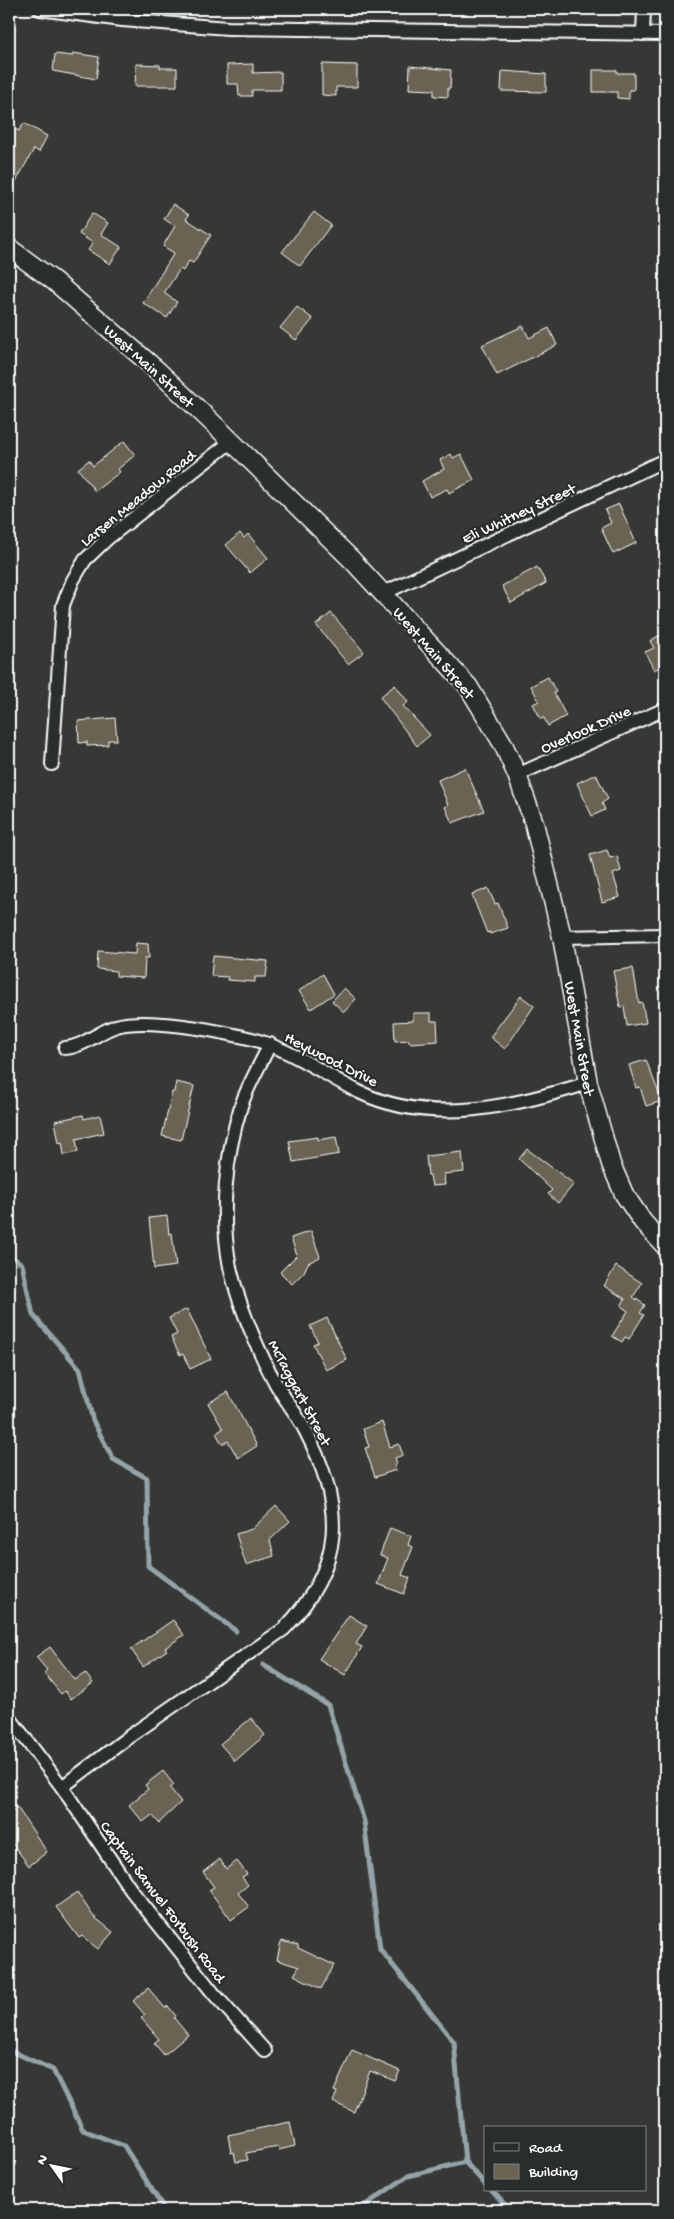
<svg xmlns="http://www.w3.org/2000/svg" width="674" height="2219" viewBox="0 0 674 2219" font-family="'Gochi Hand',sans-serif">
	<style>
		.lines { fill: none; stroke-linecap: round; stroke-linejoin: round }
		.stream { stroke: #94a4aa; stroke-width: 5 }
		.building { fill: #6a6352; stroke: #fff }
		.street-casing { stroke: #fff; stroke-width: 16 }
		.secondary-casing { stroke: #fff; stroke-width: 21 }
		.street { stroke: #2a2d2e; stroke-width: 12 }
		.secondary { stroke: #2a2d2e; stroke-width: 18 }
		.labels { text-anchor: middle; stroke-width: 4.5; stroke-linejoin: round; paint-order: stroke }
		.street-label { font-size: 16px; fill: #fff; stroke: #2a2d2e }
	</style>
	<rect width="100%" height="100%" fill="#373835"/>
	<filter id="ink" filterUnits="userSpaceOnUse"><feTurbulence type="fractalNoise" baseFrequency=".02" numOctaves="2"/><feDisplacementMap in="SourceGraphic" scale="10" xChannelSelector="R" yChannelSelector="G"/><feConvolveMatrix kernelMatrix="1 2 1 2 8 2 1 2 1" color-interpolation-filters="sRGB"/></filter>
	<g filter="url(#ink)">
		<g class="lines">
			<g class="stream">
				<path d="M9,1255L22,1264L33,1315L80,1369L93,1421L113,1459L147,1478L148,1566L236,1631"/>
				<path d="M263,1665L328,1705L364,1821L380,1949L454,2042L465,2162L485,2184"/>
				<path d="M9,2050L53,2070L83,2130L124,2146L165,2210"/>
				<path d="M491,2190L510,2210"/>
				<path d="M358,2210L408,2176L465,2162"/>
			</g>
		</g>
		<g class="building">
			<path d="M73,53L99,57L96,79L53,71L55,54L73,56Z"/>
			<path d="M136,64L160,65V68H177V86H135Z"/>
			<path d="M253,64V73L281,72V90H252V96H239L238,84H227V65Z"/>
			<path d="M322,64L357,65V87H336V96L322,95Z"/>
			<path d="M410,66L451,70L450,88H448V97L434,96V90L409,89Z"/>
			<path d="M593,70H617V73H634V90H629V99L617,98V92H593Z"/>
			<path d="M502,71L546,74V92L501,91Z"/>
			<path d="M24,123L47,136L39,152L34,149L9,194V125L19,131Z"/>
			<path d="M173,204L189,215L186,219L211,235L193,263L189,261L183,271L180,269L164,293L177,302L167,318L143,303L174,253L163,246L175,226L164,219Z"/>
			<path d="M314,212L331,225L300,266L282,252Z"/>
			<path d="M92,213L108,223L101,234L121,247L110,264L88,250L93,243L79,234Z"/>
			<path d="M297,307L313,319L296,340L280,328Z"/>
			<path d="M523,326L529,338L549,328L557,345L497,375L482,345Z"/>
			<path d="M124,441L135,455L118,469L120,472L95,491L78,469L89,460L93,466Z"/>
			<path d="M451,454L453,458L461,454L474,480L449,493L447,489L430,497L422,481L444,469L440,460Z"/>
			<path d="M619,504L636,543L613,554L601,528L611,523L605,510Z"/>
			<path d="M240,533L244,538L248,534L268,558L250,573L226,545Z"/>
			<path d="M537,567L546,583L511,603L502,586Z"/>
			<path d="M331,613L364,652L348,664L316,625Z"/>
			<path d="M665,632V669L663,665L654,670L645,652L654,648L650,641Z"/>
			<path d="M548,677L556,692L554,693L566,716L548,726L544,718L541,719L533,704L539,701L531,686Z"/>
			<path d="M395,685L408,702L403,706L430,735L417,746L380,697Z"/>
			<path d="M115,718L117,740H108V745L87,746V742L79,743L78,721Z"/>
			<path d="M465,768L484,811L452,823L445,807L448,805L438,780Z"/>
			<path d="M596,774L608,799L602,803L605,810L592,816L577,783Z"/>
			<path d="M607,850L610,858L617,856L621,871L613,874L620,897L602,902L590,855Z"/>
			<path d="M488,888L495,904L498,903L508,928L490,934V932L487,933L472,895Z"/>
			<path d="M136,943L148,944L149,958H145L144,978L116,976V971L97,969L98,951L135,954Z"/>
			<path d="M213,956L268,961L266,977H255V982L227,980L228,977L211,976Z"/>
			<path d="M633,968L639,1003L642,1002L646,1023L627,1026L624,1006L620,1007L613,971Z"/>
			<path d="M323,974L334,994L311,1009L299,991Z"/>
			<path d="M344,988L356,999L344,1012L332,1001Z"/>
			<path d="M521,996L534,1006L505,1049L490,1037Z"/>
			<path d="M413,1013H431V1021H437L438,1041L410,1043L409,1040L395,1041L394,1022L413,1021Z"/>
			<path d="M646,1060L662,1101L646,1106L640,1087L636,1088L629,1065Z"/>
			<path d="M176,1082L194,1086L181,1140L162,1136L172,1092H174Z"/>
			<path d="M83,1115L84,1119L100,1115L104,1133L76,1139L78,1152L64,1155L62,1142L59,1143L55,1121Z"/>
			<path d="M318,1137V1140L336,1137L339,1154L293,1162L289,1141Z"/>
			<path d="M527,1149L574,1184L558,1203L548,1194L552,1190L519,1159Z"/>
			<path d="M462,1152L464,1172L444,1174L445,1185L432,1186L430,1175H428L426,1156Z"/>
			<path d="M167,1216L169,1234L172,1233L176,1266L154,1269L149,1218Z"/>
			<path d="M311,1231L320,1257L308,1263L304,1272L292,1284L280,1272L297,1255L291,1238Z"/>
			<path d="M616,1266L642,1283L633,1297L645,1305L640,1313L644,1315L629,1339L625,1337L622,1342L612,1336L628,1311L621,1306L625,1299L604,1286Z"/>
			<path d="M187,1309L211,1359L190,1369L183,1354L180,1355L171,1337L177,1334L169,1318Z"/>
			<path d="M327,1318L347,1360L326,1370L313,1344L318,1342L310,1326Z"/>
			<path d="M228,1392L257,1446L238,1458L228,1441L222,1444L216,1433L223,1429L208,1403Z"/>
			<path d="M382,1422L390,1447L399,1444L403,1455L395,1458L397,1463L394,1464L396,1470L375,1477L365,1448L369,1447L363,1429Z"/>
			<path d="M276,1506L290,1521L270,1540L274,1556L246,1565L236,1534L252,1529Z"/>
			<path d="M390,1528L411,1536L408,1545L413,1547L402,1575L410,1578L404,1594L378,1584L388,1558L380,1555Z"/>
			<path d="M349,1615L367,1626L356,1644L362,1647L345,1675L319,1659Z"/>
			<path d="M173,1620L184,1635L165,1648L167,1650L143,1667L131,1649Z"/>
			<path d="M50,1647L75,1680L85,1673L93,1683L71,1699L65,1691L61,1694L44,1673L47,1670L36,1657Z"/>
			<path d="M251,1718L265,1735L235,1761L220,1744Z"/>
			<path d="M163,1771L174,1785L170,1788L181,1802L159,1823L152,1815L143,1822L129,1805L148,1789L145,1785Z"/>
			<path d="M17,1807L47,1852L29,1866L9,1839V1813Z"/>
			<path d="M220,1859L226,1869L237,1861L247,1874L242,1877L248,1885L238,1893L249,1907L231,1920L209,1890L214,1887L203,1872Z"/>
			<path d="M77,1892L93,1916L113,1932L98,1949L82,1936L79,1938L56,1907Z"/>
			<path d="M281,1941L298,1945V1948L334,1965L321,1989L294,1975L299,1967L277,1960Z"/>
			<path d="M148,1988L165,2008L168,2006L176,2016L174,2018L188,2035L164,2055L154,2043L159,2039L141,2018L145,2015L133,2001Z"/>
			<path d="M352,2050L400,2071L395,2081L370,2071L354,2112L333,2102L337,2092L334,2091Z"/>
			<path d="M290,2122L295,2146L279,2150L278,2147L246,2153L248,2160L236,2162L234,2152L231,2153L228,2135Z"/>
		</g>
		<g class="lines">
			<g class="street-casing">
				<g id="street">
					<path d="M40,9L122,20L228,28L665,34"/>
					<path d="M643,34L644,9"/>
					<path d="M384,593L665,460"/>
					<path d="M52,764L63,605L73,580L85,560L108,538L232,441"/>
					<path d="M517,775L665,709"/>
					<path d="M562,937L665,935"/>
					<path d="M65,1048C83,1047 98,1032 116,1026C146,1017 213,1030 244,1037C287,1046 321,1073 359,1092C432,1127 515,1106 588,1083"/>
					<path d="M9,1717L62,1787L131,1890L214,1994L265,2051"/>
					<path d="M62,1787L130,1736L284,1629C345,1566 345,1507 306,1432C298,1415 285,1400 276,1384C258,1351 238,1303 230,1267C220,1215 225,1157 241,1106C248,1085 260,1065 270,1044"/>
				</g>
			</g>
			<g class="secondary-casing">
				<path id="secondary" d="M9,248L54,281L158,371L220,430L352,560L468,686L503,744L517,775L534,823L562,937L588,1083L611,1164L624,1194L643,1222L665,1246"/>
			</g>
			<use href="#street" class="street"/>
			<use href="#secondary" class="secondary"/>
		</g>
	</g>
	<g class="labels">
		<g class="street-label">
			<text transform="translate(150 365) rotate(42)" y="6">West Main Street</text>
			<text transform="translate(137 497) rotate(-39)" y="6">Larsen Meadow Road</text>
			<text transform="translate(518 512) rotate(-25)" y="6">Eli Whitney Street</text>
			<text transform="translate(435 652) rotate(49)" y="6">West Main Street</text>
			<text transform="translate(585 728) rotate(-24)" y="6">Overlook Drive</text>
			<text transform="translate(581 1038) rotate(80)" y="6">West Main Street</text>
			<text transform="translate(332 1058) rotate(27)" y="6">Heywood Drive</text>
			<text transform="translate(301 1392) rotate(62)" y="6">McTaggart Street</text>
			<text transform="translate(164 1901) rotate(53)" y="6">Captain Samuel Forbush Road</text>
		</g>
	</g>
	<rect width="674" height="2219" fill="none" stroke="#2a2d2e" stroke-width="30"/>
	<rect x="15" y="15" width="644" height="2189" fill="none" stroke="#fff" stroke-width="2" filter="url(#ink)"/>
	<rect x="484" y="2126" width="162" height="65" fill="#2a2d2e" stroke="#7f8182"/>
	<rect x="494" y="2143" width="25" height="8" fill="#2a2d2e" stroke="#7f8182"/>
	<text x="529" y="2152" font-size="15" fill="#ffffff">Road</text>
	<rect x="494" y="2164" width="25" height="15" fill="#6a6352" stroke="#7f8182"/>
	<text x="529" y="2176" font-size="15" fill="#ffffff">Building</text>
	<g transform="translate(52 2166) rotate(303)" stroke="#2a2d2e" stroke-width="4" paint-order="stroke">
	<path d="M0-4L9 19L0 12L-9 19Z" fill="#ffffff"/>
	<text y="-8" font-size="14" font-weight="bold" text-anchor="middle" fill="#ffffff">N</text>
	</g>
</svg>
